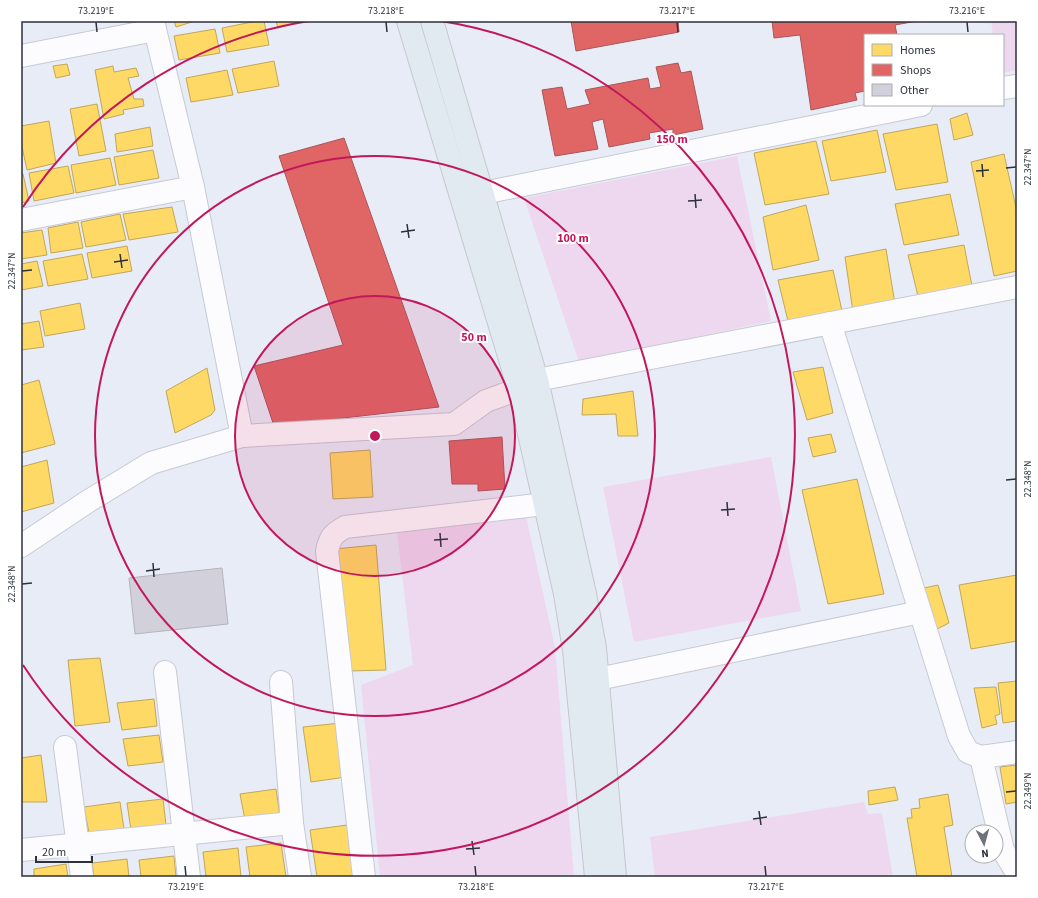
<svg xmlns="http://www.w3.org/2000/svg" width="1038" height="898" viewBox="0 0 1038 898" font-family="'Source Sans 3',sans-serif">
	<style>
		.green { fill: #eed8f0 }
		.homes { fill: #ffd966; stroke: #c0a759 }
		.shops { fill: #e06666; stroke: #aa5659 }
		.building { fill: #d1d0db; stroke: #b4b4be }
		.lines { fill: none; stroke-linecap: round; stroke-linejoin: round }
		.minor-casing { stroke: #c6cad4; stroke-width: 24 }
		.major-casing { stroke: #c5c7cd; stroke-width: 24 }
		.minor { stroke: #fcfcfe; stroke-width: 22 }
		.major { stroke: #e1eaf1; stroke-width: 22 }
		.ticks { fill: none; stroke: #2c313c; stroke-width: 1.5 }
		.ring { fill: none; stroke: #c2185b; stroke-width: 2 }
		.centre { fill: #c2185b; stroke: #fff; stroke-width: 2 }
		.ring-label { font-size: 12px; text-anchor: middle; font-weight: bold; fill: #c2185b; stroke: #fff; stroke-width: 4; stroke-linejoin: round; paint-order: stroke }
		.neatline { fill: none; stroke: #2c313c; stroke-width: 1.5 }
		.ticks-label { font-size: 10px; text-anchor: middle; fill: #2c313c }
	</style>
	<rect width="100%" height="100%" fill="#e8ecf6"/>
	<g class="green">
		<path d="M991,21H1017V70L1003,73V35H993Z"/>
		<path d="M737,156L771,321L579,362L524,198Z"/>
		<path d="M771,457L801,611L634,642L603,487Z"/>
		<path d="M526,516L555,647L574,877H380L361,685L413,665L397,533Z"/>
		<path d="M864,802L868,814L882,813L893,877H655L650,837Z"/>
	</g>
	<g class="homes">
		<path d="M174,21H195L176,27Z"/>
		<path d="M257,21H264L269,45L227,52L222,28Z"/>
		<path d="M276,21H302L278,28Z"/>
		<path d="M215,29L220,53L179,60L174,36Z"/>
		<path d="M865,39V59L846,62L844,42Z"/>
		<path d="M274,61L279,86L238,93L232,69Z"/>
		<path d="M67,64L70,75L56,78L53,66Z"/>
		<path d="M113,66L114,72L136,68L139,76L128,78L134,99H143L144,106L123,110L124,114L104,119L95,70Z"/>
		<path d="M227,70L233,95L191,102L186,78Z"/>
		<path d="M97,104L106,151L79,156L70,109Z"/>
		<path d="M967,113L973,135L954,140L950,119Z"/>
		<path d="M49,121L56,163L27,170L21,142V126Z"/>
		<path d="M937,124L948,182L896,190L883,134Z"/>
		<path d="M150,127L153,146L117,152L115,134Z"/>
		<path d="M877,130L886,172L831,181L822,141Z"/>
		<path d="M816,141L829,194L765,205L754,153Z"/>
		<path d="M153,150L159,178L119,185L114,157Z"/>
		<path d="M1004,154L1017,212V271L994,276L971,162Z"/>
		<path d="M110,158L116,185L76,193L71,165Z"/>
		<path d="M68,166L74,193L34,201L29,173Z"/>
		<path d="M21,174H23L29,201L21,203Z"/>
		<path d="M950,194L959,235L904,245L895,204Z"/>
		<path d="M806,205L819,260L773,270L763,217Z"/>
		<path d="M172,207L178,232L129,240L123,214Z"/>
		<path d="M120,214L126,240L86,247L81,222Z"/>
		<path d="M78,222L83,248L51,253L48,228Z"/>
		<path d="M42,230L47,255L21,259V233Z"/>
		<path d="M964,245L972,286L918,296L908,255Z"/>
		<path d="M127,246L132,271L92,278L87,253Z"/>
		<path d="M886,249L895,304L853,312L845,257Z"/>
		<path d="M82,254L88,279L48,286L43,261Z"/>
		<path d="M37,261L43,286L21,290V264Z"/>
		<path d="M833,270L842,311L788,321L778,280Z"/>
		<path d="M80,303L85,329L45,336L40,311Z"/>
		<path d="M39,321L44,347L21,350V324Z"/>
		<path d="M823,367L833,413L807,420L793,372Z"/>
		<path d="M207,368L215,410L211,415L175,433L166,391Z"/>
		<path d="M39,380L55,444L21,453V385Z"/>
		<path d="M633,391L638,436H618L616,414L582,415L583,399Z"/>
		<path d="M831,434L836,452L813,457L808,438Z"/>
		<path d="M370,450L373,497L333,499L330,453Z"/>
		<path d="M47,460L54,503L21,512V467Z"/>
		<path d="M857,479L884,594L828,604L802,490Z"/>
		<path d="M376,545L386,670L349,671L334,549Z"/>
		<path d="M1017,575V641L971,649L959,585Z"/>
		<path d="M938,585L949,623L937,629L924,588Z"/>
		<path d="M100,658L110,722L75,726L68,660Z"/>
		<path d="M1017,681V721L1003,723L998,683Z"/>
		<path d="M996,687L1000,714L995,716L997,724L982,728L974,688Z"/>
		<path d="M154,699L157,726L122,730L117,703Z"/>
		<path d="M340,723L346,777L311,782L303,727Z"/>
		<path d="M159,735L163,762L128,766L123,739Z"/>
		<path d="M41,755L47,802H22L21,758Z"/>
		<path d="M1017,765V802L1006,804L1000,767Z"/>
		<path d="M895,787L898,800L869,805L868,791Z"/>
		<path d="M276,789L280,816L245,820L240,794Z"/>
		<path d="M948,794L953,825L944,827L952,877H917L907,818H912L911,809L920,808L919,799Z"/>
		<path d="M163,799L166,825L131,830L127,803Z"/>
		<path d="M120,802L124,829L89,833L84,807Z"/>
		<path d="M347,825L353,877H317L310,830Z"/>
		<path d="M281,843L286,877H250L246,847Z"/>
		<path d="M238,848L241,877H206L203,852Z"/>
		<path d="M174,856L176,877H141L139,860Z"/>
		<path d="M127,859L129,877H94L92,863Z"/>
		<path d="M66,864L68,877H34V869Z"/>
	</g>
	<g class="shops">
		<path d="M571,21H678L679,32L576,51Z"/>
		<path d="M772,21H917L895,25L897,35H865V91L855,93L857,100L811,110L800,35L774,38Z"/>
		<path d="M678,63L681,73L691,71L703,129L673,135V129L649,133L650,139L609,147L603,119L592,122L598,149L555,156L542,90L562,87L567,109L590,104L585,90L648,78L650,89L661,87L656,67Z"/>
		<path d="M344,138L439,407L274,426L254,366L343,345L279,156Z"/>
		<path d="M502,437L505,489L478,491V484H452L449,441Z"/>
	</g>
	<path class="building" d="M222,568L228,624L135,634L129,578Z"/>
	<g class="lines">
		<g class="minor-casing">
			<g id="minor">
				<path d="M153,21L193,187L242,436"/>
				<path d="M21,56L155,30"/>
				<path d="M1003,88L1017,86"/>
				<path d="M483,193L921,105"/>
				<path d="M21,220L193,187"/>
				<path d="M830,323L959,736L968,752L981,757L1017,752"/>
				<path d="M21,546L87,502L151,463L242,436L454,424L486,401L519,389L537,380L1017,287"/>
				<path d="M165,672L189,877"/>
				<path d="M598,679L920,612"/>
				<path d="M281,682L292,823L300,877"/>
				<path d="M65,747L82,877"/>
				<path d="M981,757L1003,850L1017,873"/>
				<path d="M21,850L292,823"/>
				<path d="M364,877L327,551C330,537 333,534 345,527L545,504"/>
			</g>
		</g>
		<g class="major-casing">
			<g id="major">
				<path d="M408,21L519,389L565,594L574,650L596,877"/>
				<path d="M432,21L537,380L585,594L595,648L615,877"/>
			</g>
		</g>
		<use href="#minor" class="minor"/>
		<use href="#major" class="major"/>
	</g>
	<path class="ticks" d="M96,22L97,32M386,22L387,32M677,22L678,32M967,22L968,32M982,164L983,177M1006,168L1016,167M976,171L989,170M695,194L696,208M688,201L702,200M407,224L409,238M401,232L415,230M120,254L122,268M114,262L128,260M22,271L32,270M1006,480L1016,479M727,502L728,516M721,510L735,509M440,533L441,547M434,540L448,539M153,563L154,577M146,571L160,569M22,584L32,583M1006,792L1016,791M759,811L761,825M753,819L767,817M472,841L474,855M466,849L480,848M185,866L186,876M475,866L476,876M765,866L766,876"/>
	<circle cx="375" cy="436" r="140" fill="#c2185b" fill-opacity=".12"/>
	<g class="ring">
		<circle cx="375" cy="436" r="140"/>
		<circle cx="375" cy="436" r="280"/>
		<path d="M23 207A420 420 0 0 1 309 21M441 21A420 420 0 1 1 23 665"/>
	</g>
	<circle cx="375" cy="436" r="6" class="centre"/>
	<g class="ring-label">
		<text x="672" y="143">150 m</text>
		<text x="573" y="242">100 m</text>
		<text x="474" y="341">50 m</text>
	</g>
	<rect width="1038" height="898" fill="none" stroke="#ffffff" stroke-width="44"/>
	<rect x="864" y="34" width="140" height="72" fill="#ffffff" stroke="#abadb1"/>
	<rect x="872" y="44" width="20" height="12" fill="#ffd966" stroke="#abadb1"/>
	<text x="900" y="54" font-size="12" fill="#2c313c">Homes</text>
	<rect x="872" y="64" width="20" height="12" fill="#e06666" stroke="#abadb1"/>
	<text x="900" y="74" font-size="12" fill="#2c313c">Shops</text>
	<rect x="872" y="84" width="20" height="12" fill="#d1d0db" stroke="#abadb1"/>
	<text x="900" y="94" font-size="12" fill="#2c313c">Other</text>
	<g transform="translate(984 844) rotate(174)"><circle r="19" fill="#ffffff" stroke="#abadb1"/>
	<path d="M0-3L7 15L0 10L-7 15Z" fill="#6e727d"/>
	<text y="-6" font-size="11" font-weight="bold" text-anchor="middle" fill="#2c313c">N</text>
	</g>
	<path d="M36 856v6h56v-6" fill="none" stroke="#2c313c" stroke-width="2"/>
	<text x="42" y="856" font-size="12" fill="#2c313c" stroke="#ffffff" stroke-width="3" paint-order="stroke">20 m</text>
	<rect x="22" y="22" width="994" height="854" class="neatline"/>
	<g class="ticks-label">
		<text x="96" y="14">73.219°E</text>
		<text x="386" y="14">73.218°E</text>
		<text x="677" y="14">73.217°E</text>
		<text x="967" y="14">73.216°E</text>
		<text transform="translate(1027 167) rotate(-90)" y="4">22.347°N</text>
		<text transform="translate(11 271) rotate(-90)" y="4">22.347°N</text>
		<text transform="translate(1027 479) rotate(-90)" y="4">22.348°N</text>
		<text transform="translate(11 584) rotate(-90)" y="4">22.348°N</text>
		<text transform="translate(1027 791) rotate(-90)" y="4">22.349°N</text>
		<text x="186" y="890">73.219°E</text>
		<text x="476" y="890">73.218°E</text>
		<text x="766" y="890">73.217°E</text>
	</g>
</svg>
